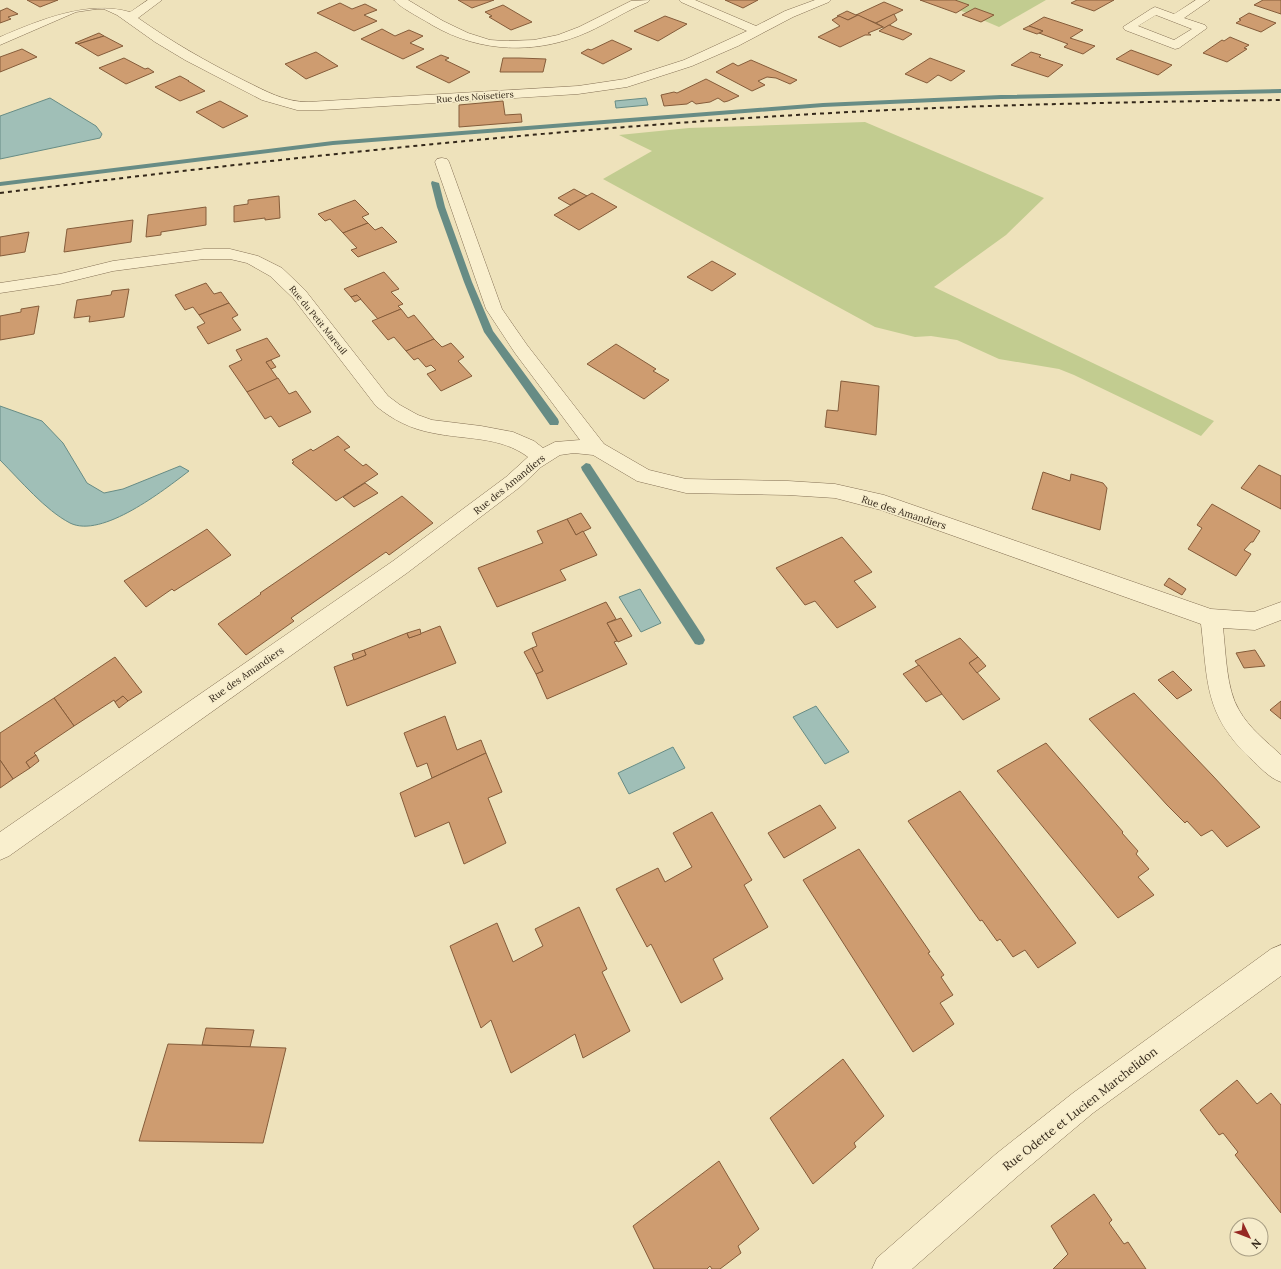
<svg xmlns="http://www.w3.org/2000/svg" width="1281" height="1269" viewBox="0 0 1281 1269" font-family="Lora,serif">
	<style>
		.green { fill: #c2cc90 }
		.water { fill: #a0bfb7; stroke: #678c85 }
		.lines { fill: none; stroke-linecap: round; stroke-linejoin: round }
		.stream { fill: #678c85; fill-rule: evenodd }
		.building { fill: #ce9c70; stroke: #855c3a }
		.minor-casing { stroke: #857155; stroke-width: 1 }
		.minor { fill: #f9efce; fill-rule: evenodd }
		.rail { stroke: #34281a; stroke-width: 2; stroke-dasharray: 4 4; stroke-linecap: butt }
		.labels { text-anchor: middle; stroke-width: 3; stroke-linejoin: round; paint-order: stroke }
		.far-street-label { font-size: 9px; fill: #34281a; stroke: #f6eccb }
		.street-label { font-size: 10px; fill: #34281a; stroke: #f6eccb }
		.near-street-label { font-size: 12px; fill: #34281a; stroke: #f6eccb }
	</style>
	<rect width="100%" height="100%" fill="#eee2bb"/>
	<g class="green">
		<path d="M936,0H1046L999,27Z"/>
		<path d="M865,122L1044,198L1006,235L934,287L1214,421L1201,436L1074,375L1059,369L999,359L957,340L931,336L915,337L875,327L603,179L652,151L619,135L689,128Z"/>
	</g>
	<g class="water">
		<path d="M50,98L96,126L102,134L100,138L0,159V116Z"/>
		<path d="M646,98L648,105L616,108L615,101Z"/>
		<path d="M0,406L42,421L63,443L87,483L104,493L123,489L180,466L189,471C164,490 102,539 70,523C45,510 21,481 0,460Z"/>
		<path d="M640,589L661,623L641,632L619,597Z"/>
		<path d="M816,706L849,752L825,764L793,717Z"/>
		<path d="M673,747L685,768L629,794L618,773Z"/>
	</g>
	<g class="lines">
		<g class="stream">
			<path d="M1281,89V93L1001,99L823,107L333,145L0,186V182L333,141L823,103L1001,95Z"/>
			<path d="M432,181L439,183L445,207L472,282L493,331L558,419L559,422L558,425H550L484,332L464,282L437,207L431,183Z"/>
			<path d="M586,463L590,464L703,636L705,640L703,644L699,645L695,644L582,470L581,467Z"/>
		</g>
	</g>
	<g class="building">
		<path d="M27,0H58L40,7Z"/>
		<path d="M458,0H494L472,8Z"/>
		<path d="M725,0H758L743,8Z"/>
		<path d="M920,0H955L969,5L956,13Z"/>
		<path d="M1077,0H1114L1094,11L1071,3Z"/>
		<path d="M1263,0H1281V14L1254,5Z"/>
		<path d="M884,2L903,10L876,23L856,15Z"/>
		<path d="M340,3L352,9L365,4L377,10L364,15L377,21L354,31L317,13Z"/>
		<path d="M503,5L532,22L511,30L489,17L492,16L485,12Z"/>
		<path d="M7,8L18,14L8,17L11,19L0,23V11Z"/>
		<path d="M975,8L994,15L981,22L962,15Z"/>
		<path d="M847,11L856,15H858L848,20L837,16Z"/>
		<path d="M1249,13L1276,23L1261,32L1236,23L1241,20L1239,19Z"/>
		<path d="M894,14L897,20L885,28L876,23Z"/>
		<path d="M858,15L883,27L868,33L871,35H865L840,47L818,37L840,26L832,20L839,16L848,20Z"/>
		<path d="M665,16L687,24L658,41L634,31Z"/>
		<path d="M1044,17L1083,30L1070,38L1095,46L1083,54L1064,47L1068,44L1039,33L1043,31L1029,26Z"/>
		<path d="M889,25L912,34L903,40L879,31Z"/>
		<path d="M1029,26L1043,31L1037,34L1023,29Z"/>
		<path d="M382,29L395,36L409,30L423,36L410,43L424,49L403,59L361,39Z"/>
		<path d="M99,33L104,36L78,44L75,43Z"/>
		<path d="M104,36L123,46L98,56L78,44Z"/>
		<path d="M1230,37L1249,45L1244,48L1247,49L1227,62L1203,53L1222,40L1224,41Z"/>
		<path d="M612,40L632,49L603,64L581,53L588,49L591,50Z"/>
		<path d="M22,49L37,57L0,72V57Z"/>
		<path d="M1131,50L1172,65L1158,75L1116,59Z"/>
		<path d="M316,52L338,66L306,79L285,64Z"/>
		<path d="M1031,52L1041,55L1039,57L1063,65L1048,77L1011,65Z"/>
		<path d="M441,55L449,58L445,60L470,72L449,83L416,67Z"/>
		<path d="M124,58L145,69L148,68L154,72L126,84L99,68Z"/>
		<path d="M503,58H519L546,59L543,72H500Z"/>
		<path d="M930,58L965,71L951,81L938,75L927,83L905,74Z"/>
		<path d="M751,60L797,80L790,84L776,78L767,77L758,81L765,85L752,91L716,72L733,63L738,66Z"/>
		<path d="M180,76L189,81H188L205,91L180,101L155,87Z"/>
		<path d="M706,79L739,96L728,101L724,102L718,98L710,102L696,104L692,101L687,104L664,106L661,95L674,92L677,93Z"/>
		<path d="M220,101L248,116L223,128L196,112Z"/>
		<path d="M503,101L505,115L521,114L522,122L459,127V105Z"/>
		<path d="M574,189L587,196L570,205L558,198Z"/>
		<path d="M592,193L617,207L579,230L554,215Z"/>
		<path d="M279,196L280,218L265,220V218L234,222V206L248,204V200Z"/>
		<path d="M355,200L369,214L362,217L368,223L343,233L330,219L325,221L318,214Z"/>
		<path d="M206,207V225L161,232V235L146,237L148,215Z"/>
		<path d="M133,220L131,242L64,252L67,229Z"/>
		<path d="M368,223L375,230L382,227L397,242L358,257L351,250L357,248L343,233Z"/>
		<path d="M29,232L25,252L0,256V237Z"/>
		<path d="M712,261L736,274L712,291L687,277Z"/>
		<path d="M384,272L399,289L391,292L403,304L398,306L401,309L378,319L357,295L351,297L344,289Z"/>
		<path d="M206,283L214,294L221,292L229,303L199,315L193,307L185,310L175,295Z"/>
		<path d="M129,289L124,317L89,322L90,316L74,318L77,300L111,295L112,291Z"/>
		<path d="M357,295L361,299L355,302L351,297Z"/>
		<path d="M229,303L238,315L232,318L241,330L208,344L197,327L205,323L199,315Z"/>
		<path d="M39,306L34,334L0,340V316L21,312V309Z"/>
		<path d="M401,309L408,318L414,315L434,339L406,351L394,337L388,340L372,321Z"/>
		<path d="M267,338L280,356L266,362L278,379L247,392L229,366L242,360L236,350Z"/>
		<path d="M434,339L442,347L451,343L464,357L458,361L472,376L441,391L427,374L436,370L431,365L426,367L418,358L414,360L406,351Z"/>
		<path d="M616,344L656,369L653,371L669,380L644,399L587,364Z"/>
		<path d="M271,360L276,367L271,369L266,362Z"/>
		<path d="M278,378L289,394L296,391L311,412L279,427L271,416L265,419L247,392Z"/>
		<path d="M841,381L879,386L876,435L825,427L827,410L838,411Z"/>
		<path d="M338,436L350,447L344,450L363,466L366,464L378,474L336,501L292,463L294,462L292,460L311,449L313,451Z"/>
		<path d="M1259,465L1281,476V509L1241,488Z"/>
		<path d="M1043,472L1070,481L1071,474L1103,483L1107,488L1100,530L1032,509Z"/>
		<path d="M365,483L378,493L354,507L343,497Z"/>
		<path d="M402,496L433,523L389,555L386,552L291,618L294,621L246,655L218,624L261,594L260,593Z"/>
		<path d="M1212,504L1260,531L1253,542H1251L1244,550L1251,554L1236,576L1188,549L1202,528L1197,525Z"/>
		<path d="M581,513L591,528L576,535L567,519Z"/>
		<path d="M567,519L576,535L583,531L597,555L560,570L566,580L497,607L478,568L543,543L537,531Z"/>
		<path d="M207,529L231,555L174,591L172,589L146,607L124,581Z"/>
		<path d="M842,537L872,572L854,581L876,607L837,628L815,601L805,605L776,568Z"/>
		<path d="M1169,578L1186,589L1182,595L1164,585Z"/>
		<path d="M606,602L616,619L607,623L617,641L614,642L627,664L547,699L536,674L543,671L532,648L537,646L532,633Z"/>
		<path d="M621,618L632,636L618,642L607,623Z"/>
		<path d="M440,626L456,663L347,706L334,667L366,655L364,650L407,633L409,638Z"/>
		<path d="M420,629L421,634L409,638L407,633Z"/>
		<path d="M960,638L978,657L969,663L1000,699L963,720L915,661Z"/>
		<path d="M532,648L543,671L536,674L524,652Z"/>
		<path d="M364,650L366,655L354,660L352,654Z"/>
		<path d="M1255,650L1265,666L1244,668L1236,653Z"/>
		<path d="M115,657L142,692L128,701L123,696L115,702L114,700L74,726L54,698Z"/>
		<path d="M978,657L986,666L977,673L969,663Z"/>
		<path d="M919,665L942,694L926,702L903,674Z"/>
		<path d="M1173,671L1192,690L1177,699L1158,680Z"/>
		<path d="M1134,693L1213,776L1260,827L1227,847L1212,830L1201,836L1187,821L1185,823L1167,805L1089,719Z"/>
		<path d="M123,696L128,701L119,708L115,702Z"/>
		<path d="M54,698L74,726L34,753L36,755L26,762L30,768L13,779L0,760V733Z"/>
		<path d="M1281,701V719L1270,710Z"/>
		<path d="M445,716L457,750L481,740L486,753L432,778L427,763L417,767L404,733Z"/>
		<path d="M1046,743L1123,832L1122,833L1138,851L1136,854L1149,869L1138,877L1154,895L1118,918L997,771Z"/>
		<path d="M486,753L502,792L488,798L506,843L464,864L449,822L415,837L400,793Z"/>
		<path d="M36,755L39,761L30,768L26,762Z"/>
		<path d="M0,760L13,779L0,788Z"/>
		<path d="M960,791L1076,943L1038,968L1025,950L1013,957L1000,939L997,941L982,920L980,921L908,821Z"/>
		<path d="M820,805L836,828L784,858L768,833Z"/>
		<path d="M712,812L752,880L744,885L768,927L713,959L723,979L681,1003L651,944L647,947L616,889L658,868L665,882L692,867L673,833Z"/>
		<path d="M859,849L930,952L928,953L944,975L941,977L953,995L940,1003L954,1024L913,1052L803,880Z"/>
		<path d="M579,907L607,969L602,972L630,1031L583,1058L575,1034L511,1073L491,1020L481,1028L450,946L497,923L513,962L543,946L535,929Z"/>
		<path d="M206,1028L254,1030L250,1047L202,1045Z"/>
		<path d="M168,1044L286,1048L263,1143L139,1141Z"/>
		<path d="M843,1059L884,1116L854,1143L856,1147L813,1184L770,1118Z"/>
		<path d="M1237,1080L1257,1104L1271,1093L1281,1105V1213L1235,1155L1238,1152L1223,1133L1219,1135L1200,1110Z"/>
		<path d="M719,1161L759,1229L738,1246L741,1253L720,1269H712L710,1266L707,1269H654L633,1226Z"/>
		<path d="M1094,1194L1112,1220L1109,1223L1124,1244L1128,1242L1146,1269H1053L1068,1254L1051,1226Z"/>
	</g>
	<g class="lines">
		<g class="minor-casing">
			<g id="minor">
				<path d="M148,0H162L138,18C172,42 207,62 245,81C266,91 284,102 308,102L578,86L625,79L684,60L747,31L681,2L679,0H695L756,26L785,11L815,0H831L829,2L793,17L738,46L692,66L627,87L578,94L322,110H297L262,100L185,60L155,42L117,15L104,9H96L76,12L0,45V37C40,20 87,0 130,12Z"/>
				<path d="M394,0H408L443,21L468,33L490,40L505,41L534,40L558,35L579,27L631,1L650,0L648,2C627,10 608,23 588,32C537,55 480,53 432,25C423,19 400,8 394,0Z"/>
				<path d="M1196,0H1210L1184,18L1205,25L1207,28L1179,48L1175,49L1125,30L1123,27L1151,9L1155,7L1174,14ZM1156,15L1192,29L1174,40L1138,26Z"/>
				<path d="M442,158L447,159L449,162L502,309L527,345L604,444L649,470L686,479L788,481L835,484L884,495L1211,609L1254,612L1281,602V620L1255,630L1223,628C1226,652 1226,689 1239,710C1249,728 1266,741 1281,755V782C1269,778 1260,767 1250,758C1204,714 1208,682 1201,624L881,510L835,498L788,495L686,493L637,481L593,455L574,453L560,455L541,467L520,487L407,573L9,856L0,860V832L393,561L506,477L528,457C500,436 466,440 433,433C411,429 393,420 376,406L293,298L270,276L247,263L230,259H204L113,271L60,284L0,293V283L60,274L113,261L204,249H230L258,256L282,268L305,290L388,396L400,405L418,415L432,420L481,426L513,432L534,441L543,448L555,442L580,440L515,353L486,309L435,162L437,159Z"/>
				<path d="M1281,945V976L1093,1113L1018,1176L912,1269H872L877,1258L996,1154L1073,1093L1271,949Z"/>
			</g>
		</g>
		<use href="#minor" class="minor"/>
		<path class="rail" d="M0,193C265,160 530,131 797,115C958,105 1120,102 1281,100"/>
	</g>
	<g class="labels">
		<g class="far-street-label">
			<text transform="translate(475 97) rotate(-4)" y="3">Rue des Noisetiers</text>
			<text transform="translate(318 320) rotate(51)" y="3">Rue du Petit Mareuil</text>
		</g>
		<g class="street-label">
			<text transform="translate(509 484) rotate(-39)" y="4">Rue des Amandiers</text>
			<text transform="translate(904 512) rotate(18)" y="4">Rue des Amandiers</text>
			<text transform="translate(246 674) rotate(-35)" y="4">Rue des Amandiers</text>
		</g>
		<g class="near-street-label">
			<text transform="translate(1080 1109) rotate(-38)" y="4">Rue Odette et Lucien Marchelidon</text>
		</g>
	</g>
	<g transform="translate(1249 1237) rotate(133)"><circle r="19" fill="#f6eccb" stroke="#a89e84"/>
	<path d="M0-3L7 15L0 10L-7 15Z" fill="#962924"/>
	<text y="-6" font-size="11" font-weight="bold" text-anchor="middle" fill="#34281a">N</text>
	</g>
</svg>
